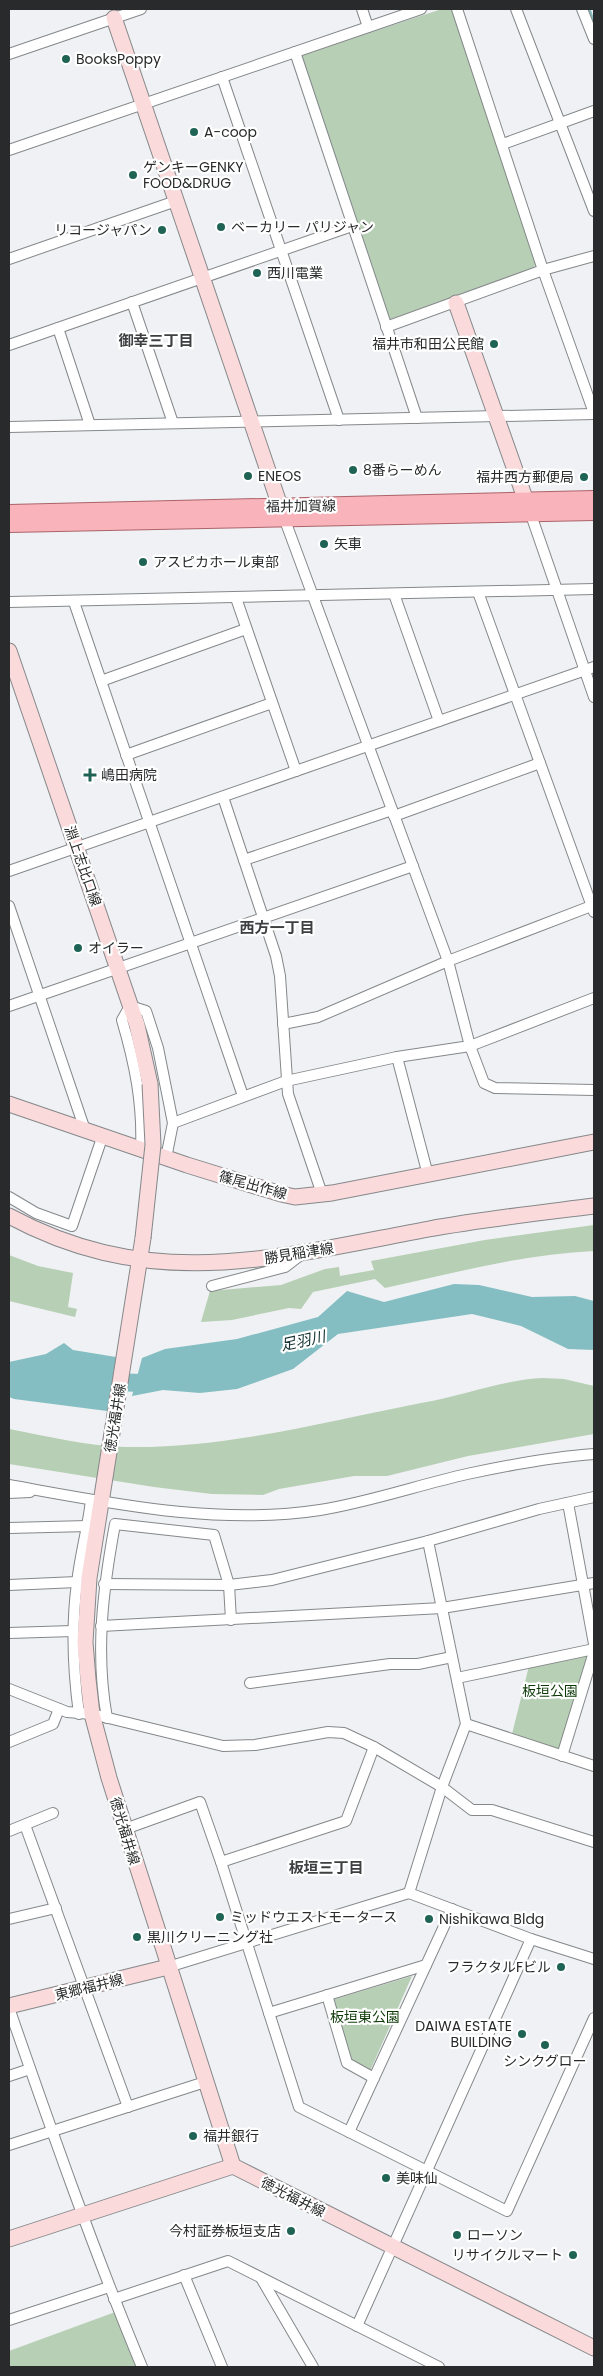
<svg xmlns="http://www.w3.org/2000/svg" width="603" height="2376" viewBox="0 0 603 2376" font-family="Poppins,'Noto Sans JP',sans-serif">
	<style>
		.green { fill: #b7cfb4 }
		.water { fill: #84bec2 }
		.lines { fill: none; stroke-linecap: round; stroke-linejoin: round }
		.stream { stroke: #84bec2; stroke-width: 3 }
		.river { stroke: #84bec2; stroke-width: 18 }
		.street-casing { stroke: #85888a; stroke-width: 12 }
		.secondary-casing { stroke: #85888a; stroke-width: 17 }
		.primary-casing { stroke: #ac636a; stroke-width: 18 }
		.street { stroke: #fff; stroke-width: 10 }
		.secondary { stroke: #fbdadc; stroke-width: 15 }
		.primary { stroke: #f8b4ba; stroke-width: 16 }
		.secondary-bridge-casing { stroke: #85888a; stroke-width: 17; stroke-linecap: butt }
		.secondary-bridge { stroke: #fbdadc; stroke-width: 15 }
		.poi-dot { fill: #1f6354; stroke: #fff; stroke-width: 2 }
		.labels { text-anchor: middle; stroke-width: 4.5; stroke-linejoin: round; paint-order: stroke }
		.poi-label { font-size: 14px; fill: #292a2b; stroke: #fff; text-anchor: start }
		.street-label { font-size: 14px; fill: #292a2b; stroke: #fff }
		.park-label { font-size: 14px; fill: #0e3a08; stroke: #fff }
		.neighbourhood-label { font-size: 15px; font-weight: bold; fill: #3d3f41; stroke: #fff }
		.water-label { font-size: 15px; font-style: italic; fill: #112f31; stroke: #fff }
	</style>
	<rect width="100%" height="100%" fill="#eff1f4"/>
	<g class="green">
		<path d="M442,9H453L537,261L534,267L388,320L301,55Z"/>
		<path d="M594,1225V1251C524,1254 454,1273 385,1288L375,1279L313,1292L301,1309L289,1308L232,1320L201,1322L210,1291L281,1285L325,1269L339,1267L340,1276L374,1270L371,1261L485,1240Z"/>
		<path d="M9,1255L38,1266L73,1273L68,1307L77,1309L75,1317L9,1301Z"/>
		<path d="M543,1378L564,1379L594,1386V1434L468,1456L387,1476H354L279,1489L263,1495L212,1494L154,1487L9,1464V1429C47,1436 86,1446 125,1447C225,1449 324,1422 421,1403C462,1396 501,1380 543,1378Z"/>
		<path d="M591,1654L559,1751L512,1734L529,1666Z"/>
		<path d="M412,1976L370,2071L351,2062L332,2000Z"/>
		<path d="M118,2311L142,2367H9V2351Z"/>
	</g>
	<g class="water">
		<path d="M454,1284L479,1285L532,1297L575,1296L594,1301V1350L568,1349L521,1326L472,1314L338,1334L293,1369L237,1389L200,1393L163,1390L132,1396L142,1358L165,1349L237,1339L318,1317L347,1291L384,1302Z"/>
		<path d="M64,1343L73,1350L116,1357L107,1411L14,1399L9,1397V1362L46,1354Z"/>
	</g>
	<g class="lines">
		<path class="stream" d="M589,9L594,23"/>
		<path class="river" d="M104,1382L146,1383L157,1380"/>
		<g class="street-casing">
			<g id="street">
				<path d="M362,9L368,27"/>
				<path d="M457,9L543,270L594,413"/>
				<path d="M516,9L594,211"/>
				<path d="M582,9L594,39"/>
				<path d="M295,52L417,418"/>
				<path d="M9,54L141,9"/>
				<path d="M222,77L339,420"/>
				<path d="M503,144L594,111"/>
				<path d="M9,150L421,9"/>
				<path d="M9,259L176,201"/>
				<path d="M132,302L173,423"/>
				<path d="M386,327L543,270L594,256"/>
				<path d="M58,328L90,425"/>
				<path d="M9,345L352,226"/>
				<path d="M9,427L594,414"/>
				<path d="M529,509L594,697"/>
				<path d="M283,515L448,961L470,1046L484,1083L495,1088L594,1090"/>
				<path d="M478,592L594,912"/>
				<path d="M394,594L439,721"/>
				<path d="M236,598L296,771"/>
				<path d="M9,602L594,589"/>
				<path d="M74,602L243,1096"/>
				<path d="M101,681L246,629"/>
				<path d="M126,755L272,703"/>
				<path d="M223,797L276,956L280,976L288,1094L322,1194"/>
				<path d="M394,816L540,763"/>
				<path d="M244,860L392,810"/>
				<path d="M9,871L594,667"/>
				<path d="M9,906L85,1130"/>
				<path d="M9,1006L413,866"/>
				<path d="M283,1024L318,1017L448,961L594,905"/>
				<path d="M397,1057L428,1175"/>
				<path d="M173,1123L286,1081L397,1057L470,1046L594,998"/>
				<path d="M141,1150C143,1104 135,1064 122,1020L130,1006L146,1011L158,1048L173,1123L166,1158"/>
				<path d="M9,1197L36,1213L72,1226L103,1135"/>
				<path d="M212,1286L285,1267L302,1254"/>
				<path d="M9,1485C110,1503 217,1526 320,1510C370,1502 418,1485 467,1474C509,1465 552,1457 594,1454"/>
				<path d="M9,1493L30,1492"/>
				<path d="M568,1503L594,1644"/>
				<path d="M9,1528L88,1526"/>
				<path d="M104,1584L229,1585L272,1580L428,1541L539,1509L594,1497"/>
				<path d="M9,1585L77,1582"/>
				<path d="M101,1626L442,1608L594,1583"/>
				<path d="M9,1633L73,1631"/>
				<path d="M457,1678L594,1649"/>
				<path d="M250,1683L390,1664H418L452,1657"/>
				<path d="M9,1689L67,1712L92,1714L223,1746L255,1745L328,1732L344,1733L374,1747L442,1787L472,1810H492L594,1842"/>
				<path d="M79,1714C73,1670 71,1627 77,1583C80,1555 88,1528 91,1500"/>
				<path d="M107,1718C95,1652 103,1589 115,1524L214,1535L229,1585L231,1620"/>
				<path d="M466,1724L594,1766"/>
				<path d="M9,1742L53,1724L59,1709"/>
				<path d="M374,1747L346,1821L221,1862L299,2107L507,2211L594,2018"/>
				<path d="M562,1756L594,1652"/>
				<path d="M25,1825L128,2107"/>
				<path d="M125,1829L200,1802L221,1862"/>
				<path d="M9,1831L53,1813"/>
				<path d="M409,1893L442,1787L466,1724L428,1541"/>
				<path d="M9,1919L56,1908"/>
				<path d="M168,1967L409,1893L531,1939L594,1959"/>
				<path d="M327,1995L347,2063L374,2078"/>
				<path d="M9,2008C51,2129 93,2249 142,2367"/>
				<path d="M269,2013L426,1965"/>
				<path d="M9,2076L30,2069"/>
				<path d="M349,2132L452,1909"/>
				<path d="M9,2145L205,2082"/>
				<path d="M184,2275L222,2367"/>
				<path d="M261,2278L313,2367"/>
				<path d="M114,2299L228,2261L439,2367"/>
				<path d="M9,2320L109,2287"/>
				<path d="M357,2326L531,1939"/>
			</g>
		</g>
		<g class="secondary-casing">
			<g id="secondary">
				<path d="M114,18L280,506"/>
				<path d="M456,303L526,501"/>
				<path d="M9,651L137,1025L150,1084"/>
				<path d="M9,1104L187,1165L281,1194L295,1197L332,1193L594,1142"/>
				<path d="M9,1216C154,1294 278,1257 429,1229C484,1219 539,1213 594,1206"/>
				<path d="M143,1238L89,1578L85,1642L88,1679L92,1714L109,1778L233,2166L594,2348"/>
				<path d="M9,2006L168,1967"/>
				<path d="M9,2239L233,2166"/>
			</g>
		</g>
		<g class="primary-casing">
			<g id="primary">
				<path d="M9,513L594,499"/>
				<path d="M9,524L594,512"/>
			</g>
		</g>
		<use href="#street" class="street"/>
		<use href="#secondary" class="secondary"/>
		<use href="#primary" class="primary"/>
		<g class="secondary-bridge-casing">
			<path id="secondary-bridge" d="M143,1238L153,1145L150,1084"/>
		</g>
		<use href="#secondary-bridge" class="secondary-bridge"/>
	</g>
	<g class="poi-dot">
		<circle cx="66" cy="59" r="5"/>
		<circle cx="194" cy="132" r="5"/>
		<circle cx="133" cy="175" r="5"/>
		<circle cx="221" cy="227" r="5"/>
		<circle cx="162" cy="230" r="5"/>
		<circle cx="257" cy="273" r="5"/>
		<circle cx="494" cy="344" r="5"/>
		<circle cx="353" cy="470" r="5"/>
		<circle cx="248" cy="476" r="5"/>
		<circle cx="584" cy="477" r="5"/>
		<circle cx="324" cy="544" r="5"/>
		<circle cx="143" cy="562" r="5"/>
		<path d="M87.5 767.5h5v5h5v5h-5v5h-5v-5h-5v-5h5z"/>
		<circle cx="78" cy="948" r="5"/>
		<circle cx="220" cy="1917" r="5"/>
		<circle cx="429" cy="1919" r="5"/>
		<circle cx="137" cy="1937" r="5"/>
		<circle cx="561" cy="1967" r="5"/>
		<circle cx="522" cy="2034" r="5"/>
		<circle cx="545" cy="2045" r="5"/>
		<circle cx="193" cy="2136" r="5"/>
		<circle cx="386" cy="2178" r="5"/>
		<circle cx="291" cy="2231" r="5"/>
		<circle cx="457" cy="2235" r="5"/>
		<circle cx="573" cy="2255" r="5"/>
	</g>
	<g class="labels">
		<g class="poi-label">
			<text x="76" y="64">BooksPoppy</text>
			<text x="204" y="137">A-coop</text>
			<text x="143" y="172">ゲンキーGENKY<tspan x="143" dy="16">FOOD&amp;DRUG</tspan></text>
			<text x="231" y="232">ベーカリー パリジャン</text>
			<text x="152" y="235" text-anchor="end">リコージャパン</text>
			<text x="267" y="278">西川電業</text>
			<text x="484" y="349" text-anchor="end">福井市和田公民館</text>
			<text x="363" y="475">8番らーめん</text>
			<text x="258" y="481">ENEOS</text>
			<text x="574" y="482" text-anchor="end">福井西方郵便局</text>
			<text x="334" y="549">矢車</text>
			<text x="153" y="567">アスピカホール東部</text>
			<text x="101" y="780">嶋田病院</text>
			<text x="88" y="953">オイラー</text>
			<text x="230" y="1922">ミッドウエストモータース</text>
			<text x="439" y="1924">Nishikawa Bldg</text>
			<text x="147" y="1942">黒川クリーニング社</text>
			<text x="551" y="1972" text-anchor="end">フラクタルFビル</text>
			<text x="512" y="2031" text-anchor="end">DAIWA ESTATE<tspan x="512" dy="16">BUILDING</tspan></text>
			<text x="545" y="2066" text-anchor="middle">シンクグロー</text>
			<text x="203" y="2141">福井銀行</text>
			<text x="396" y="2183">美味仙</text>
			<text x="281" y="2236" text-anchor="end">今村証券板垣支店</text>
			<text x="467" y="2240">ローソン</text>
			<text x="563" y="2260" text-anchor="end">リサイクルマート</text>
		</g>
		<g class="street-label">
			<text transform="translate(301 506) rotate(-1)" y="5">福井加賀線</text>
			<text transform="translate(83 866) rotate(71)" y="5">淵上志比口線</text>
			<text transform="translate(253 1185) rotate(16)" y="5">篠尾出作線</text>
			<text transform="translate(299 1253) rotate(-9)" y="5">勝見稲津線</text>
			<text transform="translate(115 1418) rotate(-81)" y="5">徳光福井線</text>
			<text transform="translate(125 1831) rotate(73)" y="5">徳光福井線</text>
			<text transform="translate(89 1987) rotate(-14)" y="5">東郷福井線</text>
			<text transform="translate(293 2197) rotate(27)" y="5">徳光福井線</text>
		</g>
		<g class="park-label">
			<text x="550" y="1696">板垣公園</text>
			<text x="365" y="2022">板垣東公園</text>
		</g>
		<g class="neighbourhood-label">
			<text x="156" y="346">御幸三丁目</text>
			<text x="277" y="933">西方一丁目</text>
			<text x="326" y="1873">板垣三丁目</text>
		</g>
		<g class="water-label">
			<text transform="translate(303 1341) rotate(-12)" y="5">足羽川</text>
		</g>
	</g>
	<rect width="603" height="2376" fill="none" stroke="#292a2b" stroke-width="20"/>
</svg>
